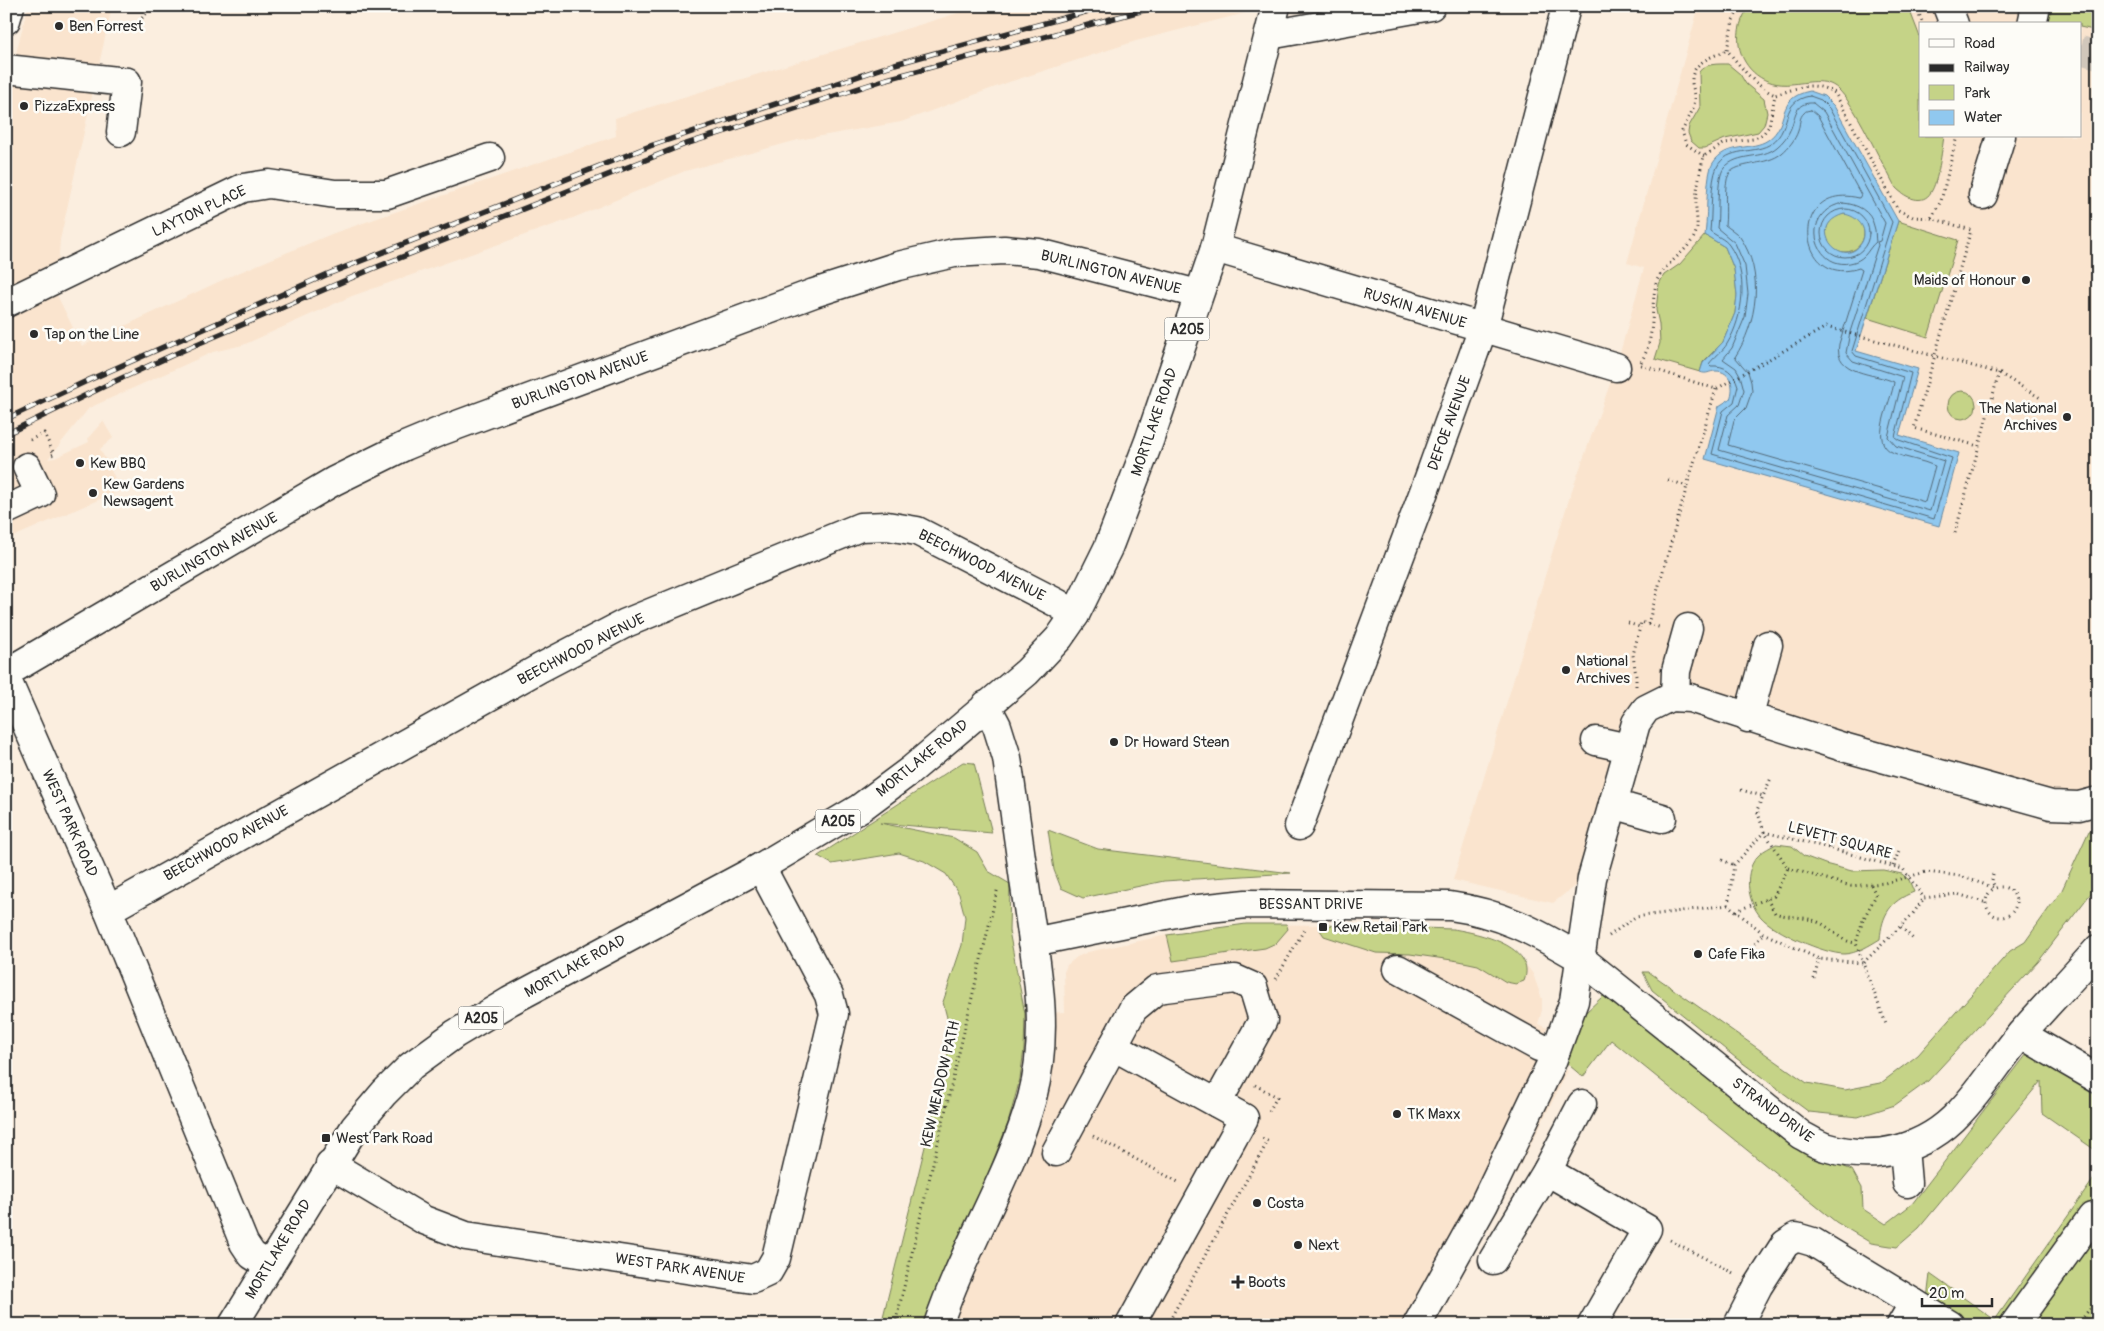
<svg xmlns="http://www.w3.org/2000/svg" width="2104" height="1331" viewBox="0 0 2104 1331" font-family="Pangolin,sans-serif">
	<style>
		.built { fill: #fae4ce; fill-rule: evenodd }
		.green { fill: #c5d387; stroke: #787f59 }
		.water { fill: #90c8ef; stroke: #6889a1; fill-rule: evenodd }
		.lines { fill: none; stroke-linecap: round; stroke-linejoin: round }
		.shore { stroke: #536a79; stroke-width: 1 }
		.minor-tunnel { stroke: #d1c7bb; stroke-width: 28; stroke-dasharray: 28 14; stroke-linecap: butt }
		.minor-casing { stroke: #2b2b2b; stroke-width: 31 }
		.highway-casing { stroke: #2b2b2b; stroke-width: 31 }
		.path { stroke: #2b2b2b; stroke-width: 3; stroke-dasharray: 1 4; stroke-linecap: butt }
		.minor { stroke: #fdfcf7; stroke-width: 28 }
		.highway { stroke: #fdfcf7; stroke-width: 28 }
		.rail-casing { stroke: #2b2b2b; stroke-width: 5.5 }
		.rail { stroke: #fdfcf7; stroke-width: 4; stroke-dasharray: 11; stroke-linecap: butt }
		.poi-dot { fill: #2b2b2b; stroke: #fdfcf7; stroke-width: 2 }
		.labels { text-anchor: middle; stroke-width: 5; stroke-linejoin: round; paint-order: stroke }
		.shield { fill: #fdfcf7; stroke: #6a6a68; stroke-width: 1 }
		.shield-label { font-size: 14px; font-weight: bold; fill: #2b2b2b }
		.poi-label { font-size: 15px; fill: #2b2b2b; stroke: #fdfcf7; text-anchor: start }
		.street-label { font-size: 15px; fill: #2b2b2b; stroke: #fdfcf7 }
	</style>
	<rect width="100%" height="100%" fill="#fbeedf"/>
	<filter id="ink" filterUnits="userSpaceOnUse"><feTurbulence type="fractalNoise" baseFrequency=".02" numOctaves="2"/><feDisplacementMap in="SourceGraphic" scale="10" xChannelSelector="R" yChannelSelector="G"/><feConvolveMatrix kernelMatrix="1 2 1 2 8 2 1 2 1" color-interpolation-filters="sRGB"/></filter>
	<g filter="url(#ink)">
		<g class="built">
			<path d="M28,6H112L60,240L56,293L82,346L233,275L334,233L616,136L615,118L958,13L984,6H1258L1257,10L1136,41L1009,82L901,122L798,140L685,171L573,218L352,296L243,345L213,352L89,408L48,459L55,458L89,442L88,438L103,421L113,438L100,449L121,490L6,540V93Z"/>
			<path d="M1699,6H2098V812L1725,707L1631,713L1577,884L1553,903L1453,880L1548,566L1571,493L1616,367L1644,268L1627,263ZM1920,24H2080V136H1920Z"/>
			<path d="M1246,924L1329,925L1453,929L1474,932L1506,944L1517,953L1533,974L1542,999V1010L1538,1024L1547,1028L1535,1056L1568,1071L1501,1203L1432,1325H924L937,1286L963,1232L1016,1098L1024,1049L1025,1014L1065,1012L1064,972L1067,965L1077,957L1088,952L1167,935Z"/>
		</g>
		<g class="green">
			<path d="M1750,6H1813L1817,8L1828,6H1908L1920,37V136H1944C1942,150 1938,182 1931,192C1923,206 1906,198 1896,188C1892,182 1889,174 1885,168C1874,148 1854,104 1838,89C1825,77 1806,83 1791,84C1765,87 1743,70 1739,45C1737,31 1741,17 1750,6Z"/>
			<path d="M2048,6H2098V31L2080,27V24H2049L2047,13Z"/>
			<path d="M1728,64L1740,74L1746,84L1764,99L1767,113L1764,125L1758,132L1725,139L1705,148H1699L1691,141L1688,133L1689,126L1700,107L1699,72C1705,63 1718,64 1728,64Z"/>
			<circle cx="1845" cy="233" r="19"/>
			<path d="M1898,221L1958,240L1928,337L1867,318Z"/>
			<path d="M1705,235L1725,247L1734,269L1737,295L1735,313L1723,342L1703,362L1700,372L1655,359L1660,343L1659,324L1656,310L1659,284L1664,275L1680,264Z"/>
			<circle cx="1962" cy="405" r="14"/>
			<path d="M963,762L974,763L992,833L880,823L954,838L977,852L988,871L1010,884L1009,931L1025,1014L1024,1049L1020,1079L1008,1123L980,1194L937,1286L924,1325H881L952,1037L943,1002L962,945L965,917L959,894L946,874L924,861L899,853L832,864L818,856Z"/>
			<path d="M1048,830L1098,849L1291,873L1164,881L1083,898L1061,888L1054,870Z"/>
			<path d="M2098,830V884L2038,962L1928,1081L1895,1105L1858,1117L1809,1112L1736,1058L1652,990L1643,972H1649L1807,1083L1845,1090L1881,1083L1918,1055L2010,951L2025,942L2062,890L2089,831Z"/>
			<path d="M1776,844L1792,846L1804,856L1825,864L1852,871L1883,870L1902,874L1909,880L1914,892C1890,901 1882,915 1880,939C1870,945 1856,954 1844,954C1825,954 1774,932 1761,917C1747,902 1742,869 1760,854C1764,850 1771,847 1776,844Z"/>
			<path d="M1246,924H1286L1288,929L1276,943L1265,948L1173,961L1167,935Z"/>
			<path d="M1322,925L1453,929C1478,933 1538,946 1524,981L1516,984L1506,982L1478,965L1459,961L1410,954L1376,953L1324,936L1320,930Z"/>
			<path d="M1603,996L1804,1151L1852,1170L1862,1188L1863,1209L1886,1224L1912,1204L2030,1050L2098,1088V1152L2042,1113L2041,1081L1919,1228L1897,1247L1871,1243L1836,1222L1611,1040L1583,1077L1563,1060L1585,1013Z"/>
			<path d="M2098,1173V1325H1924L1930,1274L1995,1320Z"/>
		</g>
		<path class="water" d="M1810,91L1824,96L1834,106L1898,221L1856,351L1918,369L1899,435L1959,453L1939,526L1705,459L1719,406L1730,399C1735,387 1731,371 1716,371C1709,371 1707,375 1700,372L1703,363L1723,342L1735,313L1737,295L1734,269L1725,247L1705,235C1708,216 1705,176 1713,163C1726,142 1752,151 1768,140C1791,124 1774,98 1810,91ZM1844,214C1857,216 1869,228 1862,242C1844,273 1803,226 1844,214Z"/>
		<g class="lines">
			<g class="shore">
				<path d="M1810,96L1821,100L1829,108L1892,222L1852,351L1856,356L1911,373L1895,437L1899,440L1952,458L1934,519L1712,454L1723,411L1734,402L1738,386C1734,372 1725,365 1711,366L1709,364C1714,357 1723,351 1727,344C1744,316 1749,273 1729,245C1725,239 1716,236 1710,231C1712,214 1710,182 1717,167C1727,146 1756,155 1772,143C1793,128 1779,101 1810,96Z"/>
				<path d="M1813,103L1824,112L1885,223L1880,241L1877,242L1878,245L1850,332L1846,353L1853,361L1903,377L1888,437L1896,446L1944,461L1930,511L1719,450L1728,415L1739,405L1744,390L1740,375L1736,368L1723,359L1732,348L1745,317L1748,294L1745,266L1735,243L1717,228C1719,214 1716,178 1724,168C1738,152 1762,160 1777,147C1783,142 1788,136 1791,128C1796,115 1795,102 1813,103Z"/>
				<path d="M1811,110L1818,116L1861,195L1859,198C1788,181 1796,289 1859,268L1862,270L1839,344C1833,375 1876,373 1894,382C1892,402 1867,443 1894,453C1907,459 1922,460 1935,466L1925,502L1728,445L1734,420L1746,408L1752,391L1751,382L1748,372L1735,357C1757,323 1765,273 1740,237C1736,232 1730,229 1725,225C1727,211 1723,185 1729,174C1736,162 1767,166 1782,153C1789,147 1795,140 1798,131C1800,125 1799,117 1804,113C1806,110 1808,111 1811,110Z"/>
				<path d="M1843,203C1857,204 1871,211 1874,226C1876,231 1875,237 1876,242C1868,248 1867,258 1854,262C1815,274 1797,212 1843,203Z"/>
				<circle cx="1845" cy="233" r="24"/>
			</g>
			<path class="minor-tunnel" d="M2080,50L2098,55"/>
			<g class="minor-casing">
				<g id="minor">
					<path d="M1947,6L1954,24"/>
					<path d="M6,20L10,6"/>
					<path d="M2032,24L2036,6"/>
					<path d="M1269,35L1431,6"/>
					<path d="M6,69L127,82L121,132"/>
					<path d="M1983,195L2001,136"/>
					<path d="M1215,248L1616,367"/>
					<path d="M6,303L243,188L269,184L335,194H387L490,158"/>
					<path d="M6,510L40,494L27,467"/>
					<path d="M6,673L334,481L405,446L441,431L814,293L898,266L954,253L1004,250L1039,253L1198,294"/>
					<path d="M6,678L108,910L244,1243L252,1255L268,1265"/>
					<path d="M1675,697L1676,671L1688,628"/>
					<path d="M1748,718L1768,645"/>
					<path d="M1596,741L1628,748"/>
					<path d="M1613,804L1662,818"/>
					<path d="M1299,826L1429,478L1483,328L1565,11"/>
					<path d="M108,910L540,668L626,623L860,527L887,526L917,531L1057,603L1075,615"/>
					<path d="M1033,942L1190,910L1246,904L1450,906C1501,913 1536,932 1580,958L1801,1135C1809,1139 1817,1145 1825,1147C1875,1162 1925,1150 1960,1112C1983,1088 2000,1059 2021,1034C2046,1005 2073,978 2098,949"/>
					<path d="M1398,969L1539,1047L1555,1052"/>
					<path d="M2021,1034L2098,1079"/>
					<path d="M1113,1046L1244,1118L1130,1325"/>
					<path d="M1904,1148L1907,1183"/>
					<path d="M1056,1152L1133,1009L1157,989L1235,979L1253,987L1263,1020L1217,1103"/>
					<path d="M330,1164L424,1220L466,1236L753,1279L768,1272L776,1258L834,1014L829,995L761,867"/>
					<path d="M1547,1171L1647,1229L1592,1325"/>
					<path d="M1493,1260L1547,1171L1582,1104"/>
					<path d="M938,1325C964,1247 1010,1177 1032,1098C1050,1031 1037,968 1027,900C1020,853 1014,806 1007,758L997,726L986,705"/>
					<path d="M1417,1325L1484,1204L1551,1064L1574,1001L1592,878L1636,723L1646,709L1670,697L1690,698L1843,747L2051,805L2079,806L2098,801"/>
					<path d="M1738,1325L1758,1286L1785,1244L1796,1237L1813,1242L1950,1325"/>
					<path d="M1901,1325L1914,1303"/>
					<path d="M2014,1325L2092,1217"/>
				</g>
			</g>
			<g class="highway-casing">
				<path id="highway" d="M233,1325L355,1127L384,1093L411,1066L455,1034L510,1001L761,867L860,808L911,770L1027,672L1059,638L1075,615L1108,548L1149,441L1215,248L1276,6"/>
			</g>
			<g class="path">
				<path d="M1741,6L1733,20L1727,50C1741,67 1755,86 1775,95"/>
				<path d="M1916,6L1923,24"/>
				<path d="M142,18L154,6"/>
				<path d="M1704,156L1686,144L1682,131C1687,121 1695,109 1695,97C1695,92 1692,87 1692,82C1691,62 1712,57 1727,50"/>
				<path d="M1931,218L1971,230L1914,428L1978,446"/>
				<path d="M1641,362C1656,338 1650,310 1656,284C1660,265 1690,252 1696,232C1699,224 1695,211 1696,201C1697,186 1700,171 1704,156L1725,143L1753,139L1763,134L1769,126L1775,95C1799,88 1812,80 1835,93L1898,210L1913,217L1931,218L1941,201L1957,136"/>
				<path d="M1641,365L1716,389L1826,327L1999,373L2042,399"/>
				<path d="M30,440L44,433L54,454L49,456"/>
				<path d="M1668,480L1687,486L1716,389"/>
				<path d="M1955,533L1999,373"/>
				<path d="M1628,623L1640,627L1641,622L1648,624L1687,486"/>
				<path d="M1648,624L1662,628"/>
				<path d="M1636,686V676L1633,655L1640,627"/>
				<path d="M1741,790L1763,796"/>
				<path d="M1764,832L1829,848L1903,869L1924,898L1957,894L1987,903"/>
				<path d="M1829,848L1836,830"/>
				<path d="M1722,860L1734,865"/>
				<path d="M1893,866L1900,848"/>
				<path d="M1788,868L1851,886L1885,883L1926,872L1960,876L1995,888"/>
				<path d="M1993,874L1992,881L1995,888"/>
				<path d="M1871,885L1876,895L1863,920L1856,943L1863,963L1912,915L1924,898"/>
				<circle cx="2001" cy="902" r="15"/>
				<path d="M1767,899L1775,913C1789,918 1804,916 1818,922C1833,928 1838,941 1856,943"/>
				<path d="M1728,905L1734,865L1764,832L1757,810L1771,778"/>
				<path d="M1736,911L1774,896L1788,868L1765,833"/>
				<path d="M1901,927L1915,941"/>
				<path d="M1609,936L1635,917L1728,905L1763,933L1819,959L1863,963L1886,1024"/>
				<path d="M1752,948L1763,933"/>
				<path d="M1276,979L1304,930"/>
				<path d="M1814,979L1819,959"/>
				<path d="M1255,1085L1277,1097L1268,1113"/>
				<path d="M1093,1136L1180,1183"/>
				<path d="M1670,1240L1735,1274"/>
				<path d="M895,1325L998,887"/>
				<path d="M1167,1325L1268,1141L1262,1138"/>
				<path d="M2078,1325L2098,1297"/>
			</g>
			<use href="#minor" class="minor"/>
			<use href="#highway" class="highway"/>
			<g class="rail-casing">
				<g id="rail">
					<path d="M6,419L89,380L328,274L650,146L895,64L1107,6"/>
					<path d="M6,434L111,383L197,344L372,269L683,145L887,79L1159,6"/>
				</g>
			</g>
			<use href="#rail" class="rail"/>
		</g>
	</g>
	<g class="poi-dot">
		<circle cx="59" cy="26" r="5"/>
		<circle cx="24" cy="106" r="5"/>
		<circle cx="2026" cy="280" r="5"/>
		<circle cx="34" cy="334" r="5"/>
		<circle cx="2067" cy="417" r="5"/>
		<circle cx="80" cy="463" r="5"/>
		<circle cx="93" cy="493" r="5"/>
		<circle cx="1566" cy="670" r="5"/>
		<circle cx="1114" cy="742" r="5"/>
		<rect x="1318" y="922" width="10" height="10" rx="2.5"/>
		<circle cx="1698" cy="954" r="5"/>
		<circle cx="1397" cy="1114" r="5"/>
		<rect x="321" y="1133" width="10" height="10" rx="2.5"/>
		<circle cx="1257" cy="1203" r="5"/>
		<circle cx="1298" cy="1245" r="5"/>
		<path d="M1235.5 1274.5h5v5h5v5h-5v5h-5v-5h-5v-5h5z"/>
	</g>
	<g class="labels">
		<g class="shield">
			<rect x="1164.5" y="317.5" width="45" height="23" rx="4"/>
			<rect x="815.5" y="809.5" width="45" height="23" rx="4"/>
			<rect x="458.5" y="1006.5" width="45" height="23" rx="4"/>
		</g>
		<g class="shield-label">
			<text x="1187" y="334">A205</text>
			<text x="838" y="826">A205</text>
			<text x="481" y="1023">A205</text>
		</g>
		<g class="poi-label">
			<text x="69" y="31">Ben Forrest</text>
			<text x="34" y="111">PizzaExpress</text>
			<text x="2016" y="285" text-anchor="end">Maids of Honour</text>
			<text x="44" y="339">Tap on the Line</text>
			<text x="2057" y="413" text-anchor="end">The National<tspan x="2057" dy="17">Archives</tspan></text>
			<text x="90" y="468">Kew BBQ</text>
			<text x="103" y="489">Kew Gardens<tspan x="103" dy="17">Newsagent</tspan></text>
			<text x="1576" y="666">National<tspan x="1576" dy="17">Archives</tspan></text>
			<text x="1124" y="747">Dr Howard Stean</text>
			<text x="1333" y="932">Kew Retail Park</text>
			<text x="1708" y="959">Cafe Fika</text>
			<text x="1407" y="1119">TK Maxx</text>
			<text x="336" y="1143">West Park Road</text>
			<text x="1267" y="1208">Costa</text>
			<text x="1308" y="1250">Next</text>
			<text x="1248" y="1287">Boots</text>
		</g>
		<g class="street-label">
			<text transform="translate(199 211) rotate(-25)" y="5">LAYTON PLACE</text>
			<text transform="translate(1111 272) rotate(14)" y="5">BURLINGTON AVENUE</text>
			<text transform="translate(1415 308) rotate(17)" y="5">RUSKIN AVENUE</text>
			<text transform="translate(580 380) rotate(-20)" y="5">BURLINGTON AVENUE</text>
			<text transform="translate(1154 422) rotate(-71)" y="5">MORTLAKE ROAD</text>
			<text transform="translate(1449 423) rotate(-70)" y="5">DEFOE AVENUE</text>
			<text transform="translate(214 552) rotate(-30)" y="5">BURLINGTON AVENUE</text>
			<text transform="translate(982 565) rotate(27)" y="5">BEECHWOOD AVENUE</text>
			<text transform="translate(581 649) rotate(-27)" y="5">BEECHWOOD AVENUE</text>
			<text transform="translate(922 758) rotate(-39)" y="5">MORTLAKE ROAD</text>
			<text transform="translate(70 823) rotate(66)" y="5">WEST PARK ROAD</text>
			<text transform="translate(1840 840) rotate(15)" y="5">LEVETT SQUARE</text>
			<text transform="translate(226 843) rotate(-29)" y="5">BEECHWOOD AVENUE</text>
			<text x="1311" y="909">BESSANT DRIVE</text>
			<text transform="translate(575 966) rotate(-29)" y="5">MORTLAKE ROAD</text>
			<text transform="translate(940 1084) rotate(-77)" y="5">KEW MEADOW PATH</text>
			<text transform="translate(1773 1110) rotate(37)" y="5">STRAND DRIVE</text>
			<text transform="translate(278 1249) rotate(-59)" y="5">MORTLAKE ROAD</text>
			<text transform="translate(680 1268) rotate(9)" y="5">WEST PARK AVENUE</text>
		</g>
	</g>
	<rect width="2104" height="1331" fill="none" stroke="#fdfcf7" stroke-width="25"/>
	<rect x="12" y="12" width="2079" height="1306" fill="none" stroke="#2b2b2b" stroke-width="2" filter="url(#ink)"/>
	<rect x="1919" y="22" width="162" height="115" fill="#fdfcf7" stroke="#a9a8a5"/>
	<rect x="1929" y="39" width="25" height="8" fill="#fdfcf7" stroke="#a9a8a5"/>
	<text x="1964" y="48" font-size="15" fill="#2b2b2b">Road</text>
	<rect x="1929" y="64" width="25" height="8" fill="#2b2b2b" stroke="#a9a8a5"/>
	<text x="1964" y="72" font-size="15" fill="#2b2b2b">Railway</text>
	<rect x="1929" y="85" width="25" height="15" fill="#c5d387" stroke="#a9a8a5"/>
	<text x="1964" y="98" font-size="15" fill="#2b2b2b">Park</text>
	<rect x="1929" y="110" width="25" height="15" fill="#90c8ef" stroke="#a9a8a5"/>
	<text x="1964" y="122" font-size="15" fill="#2b2b2b">Water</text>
	<path d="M1922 1298v8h70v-8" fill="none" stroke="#2b2b2b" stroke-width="2.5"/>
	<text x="1929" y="1298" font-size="15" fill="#2b2b2b" stroke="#fdfcf7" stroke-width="4" paint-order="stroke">20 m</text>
</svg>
